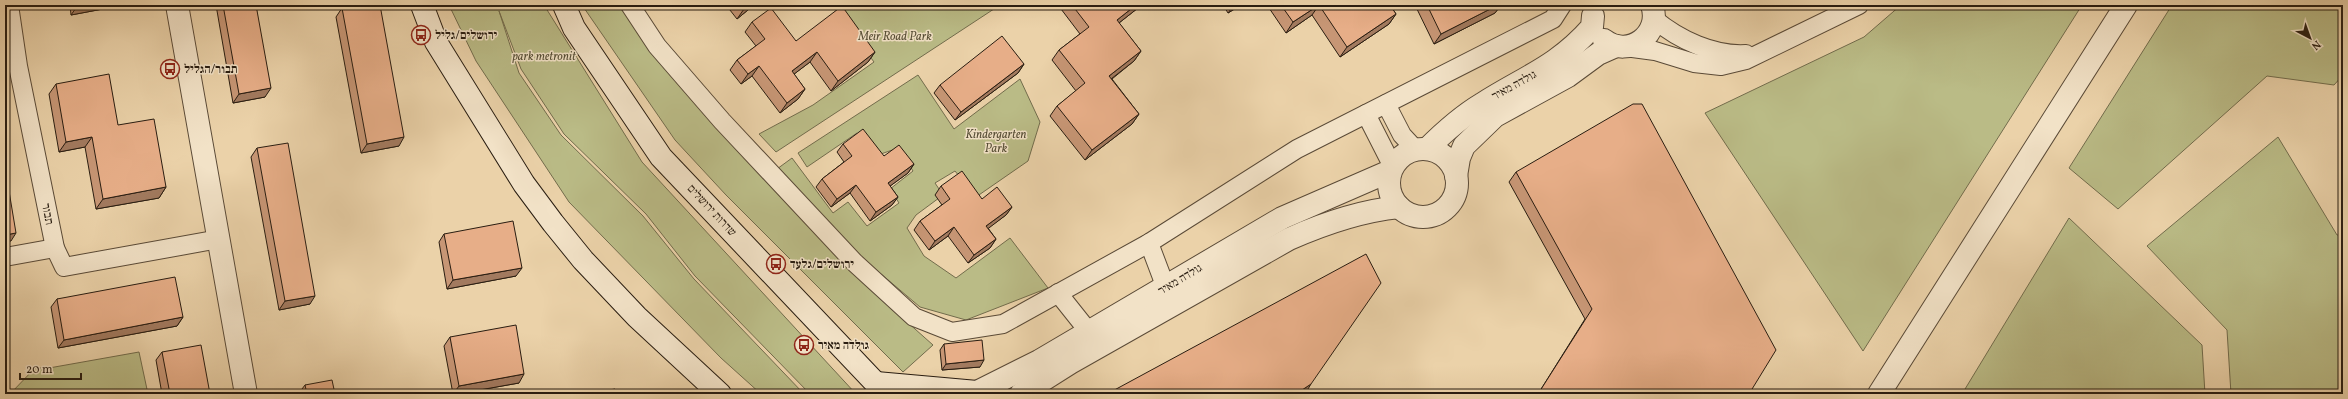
<svg xmlns="http://www.w3.org/2000/svg" width="2348" height="399" viewBox="0 0 2348 399" font-family="Vollkorn,'Frank Ruhl Libre',serif">
	<style>
		.green { fill: #babb86; stroke: #726c4c }
		.lines { fill: none; stroke-linecap: round; stroke-linejoin: round }
		.minor-casing { stroke: #5a4a37; stroke-width: 20 }
		.tertiary-casing { stroke: #5a4a37; stroke-width: 24 }
		.secondary-casing { stroke: #291d11; stroke-width: 24 }
		.minor { stroke: #f2e2c7; stroke-width: 18 }
		.tertiary { stroke: #f2e2c7; stroke-width: 22 }
		.secondary { stroke: #f2e2c7; stroke-width: 22 }
		.wall { fill: #c79675; stroke: #291d11 }
		.shaded-wall { fill: #a27a5f; stroke: #291d11 }
		.building { fill: #e7ae88; stroke: #291d11 }
		.labels { text-anchor: middle; stroke-width: 3; stroke-linejoin: round; paint-order: stroke }
		.poi-label { font-size: 12px; font-weight: bold; fill: #291d11; stroke: #f2e2c7; text-anchor: start }
		.park-label { font-size: 12px; font-style: italic; fill: #544c34; stroke: #f2e2c7 }
		.street-label { font-size: 12px; fill: #291d11; stroke: #f2e2c7 }
	</style>
	<rect width="100%" height="100%" fill="#ebd2a9"/>
	<filter id="stains"><feTurbulence type="fractalNoise" baseFrequency=".005" numOctaves="4"/><feColorMatrix values="0 0 0 0 .2 0 0 0 0 .09 0 0 0 0 .02 0 0 0 .5 -.17"/></filter>
	<radialGradient id="worn" r=".72"><stop offset=".6" stop-color="#630" stop-opacity="0"/><stop offset="1" stop-color="#630" stop-opacity=".3"/></radialGradient>
	<g class="green">
		<path d="M449,5H544L642,162L856,394H810L695,276L646,214L564,134L521,69L499,11L519,73L561,135L643,216L694,279L804,394H761L721,358L569,202L476,61Z"/>
		<path d="M582,5H625L897,313L933,345L903,372L726,195L675,140Z"/>
		<path d="M832,5H1000L776,152L759,134L813,105L874,62Z"/>
		<path d="M1901,5H2082L1863,351L1705,113L1864,37Z"/>
		<path d="M2172,5H2343V75L2334,85L2267,76L2118,209L2069,168Z"/>
		<path d="M918,75L954,129L1020,79L1040,122L1028,161L976,197L955,171L935,183L943,195L916,215L907,228L924,256L956,278L1010,238L1048,288L966,320L920,307L861,257L777,169L792,158L833,213L848,202L867,226L899,203L890,189L913,171L898,148L878,155L857,133L807,167L798,153Z"/>
		<path d="M2278,137L2337,235H2343V394H2231L2227,330L2147,246Z"/>
		<path d="M2069,218L2202,345L2205,394H1962Z"/>
		<path d="M139,352L148,394H10L35,368H49Z"/>
	</g>
	<g class="lines">
		<g class="minor-casing">
			<g id="minor">
				<path d="M9,5L18,66L55,248L64,267L219,239"/>
				<path d="M630,5L657,46L722,121L855,263L914,317L952,332L1003,324L1149,243L1297,149L1553,19L1562,5"/>
				<path d="M1654,19C1679,40 1714,56 1746,54"/>
				<path d="M1625,47L1655,51L1694,63L1721,66L1746,60L1859,5"/>
				<path d="M1386,104L1402,135L1415,149"/>
				<path d="M1366,114L1393,167"/>
				<path d="M1149,243L1166,288"/>
				<path d="M5,257L55,248"/>
				<path d="M1058,293L1089,332"/>
			</g>
		</g>
		<g class="tertiary-casing">
			<g id="tertiary">
				<path d="M177,5L246,394"/>
				<path d="M1604,40C1629,59 1662,34 1652,5"/>
				<path d="M1427,149C1444,132 1462,116 1482,104C1524,77 1557,67 1592,27L1593,16"/>
				<circle cx="1423" cy="183" r="34"/>
				<path d="M1456,176L1459,158L1464,146L1495,116L1568,76L1598,54L1616,46"/>
				<path d="M973,394L1039,361L1282,218L1390,171"/>
				<path d="M1021,394L1070,363L1289,239C1325,223 1360,211 1399,207"/>
				<path d="M1879,394L2126,5"/>
			</g>
		</g>
		<g class="secondary-casing">
			<g id="secondary">
				<path d="M422,5L436,42L524,184L553,223L583,260L637,317L720,394"/>
				<path d="M564,5L574,28L661,157L886,394"/>
				<path d="M876,383L977,392"/>
			</g>
		</g>
		<use href="#minor" class="minor"/>
		<use href="#tertiary" class="tertiary"/>
		<use href="#secondary" class="secondary"/>
	</g>
	<g class="wall">
		<path d="M70,5H124L71,15Z"/>
		<path d="M216,5H256L265,97L233,103Z"/>
		<path d="M726,5H754L737,19Z"/>
		<path d="M1058,5H1140L1138,8L1119,23L1141,51L1134,61L1112,79L1139,114L1132,124L1085,160L1050,116L1057,106L1076,91L1052,60L1059,50L1080,34Z"/>
		<path d="M1223,5H1241L1228,13Z"/>
		<path d="M1267,5H1390L1396,14L1389,24L1340,57L1312,15L1286,33Z"/>
		<path d="M1415,5H1501L1495,13L1434,44Z"/>
		<path d="M342,8L399,146L361,153L336,17Z"/>
		<path d="M752,22L796,41L875,52L868,62L831,91L810,62L794,74L805,89L798,99L780,113L752,76L741,84L730,70L737,60L756,46L745,32Z"/>
		<path d="M1024,64L1018,73L955,120L934,93L940,85Z"/>
		<path d="M56,84L118,125L166,187L159,198L96,209L85,147L59,152L49,94Z"/>
		<path d="M843,144L884,156L914,164L908,173L890,186L898,197L892,205L870,221L850,193L831,207L816,187L822,179L844,162L837,152Z"/>
		<path d="M257,148L310,304L279,310L251,157Z"/>
		<path d="M1516,172L1749,394H1538L1585,319L1509,182Z"/>
		<path d="M941,186L982,199L1012,207L1006,215L988,228L996,239L990,248L968,263L948,236L929,250L914,230L920,221L942,205L935,195Z"/>
		<path d="M444,234L516,276L447,289L439,242Z"/>
		<path d="M57,299L183,317L177,326L58,348L51,307Z"/>
		<path d="M450,337L519,383L457,394H453L444,346Z"/>
		<path d="M944,344L980,367L942,370L940,350Z"/>
		<path d="M162,352L210,394H162L156,360Z"/>
		<path d="M305,385L335,394H300L299,393Z"/>
	</g>
	<g class="shaded-wall">
		<path d="M78,5H124L71,15Z"/>
		<path d="M749,5H754L737,19L744,9Z"/>
		<path d="M1136,5H1140L1138,8L1110,30L1117,20Z"/>
		<path d="M1234,5H1241L1228,13Z"/>
		<path d="M1319,5L1312,15L1286,33L1293,22Z"/>
		<path d="M1498,5H1501L1495,13L1434,44L1441,34Z"/>
		<path d="M1396,14L1389,24L1340,57L1347,47Z"/>
		<path d="M1141,51L1134,61L1102,86L1109,76Z"/>
		<path d="M817,52L810,62L785,81L792,71Z"/>
		<path d="M875,52L868,62L831,91L838,81Z"/>
		<path d="M1024,64L1018,73L955,120L961,112Z"/>
		<path d="M759,66L752,76L741,84L748,74Z"/>
		<path d="M271,88L265,97L233,103L239,94Z"/>
		<path d="M805,89L798,99L780,113L787,103Z"/>
		<path d="M1139,114L1132,124L1085,160L1092,150Z"/>
		<path d="M92,137L85,147L59,152L66,142Z"/>
		<path d="M404,137L399,146L361,153L367,144Z"/>
		<path d="M914,164L908,173L882,192L888,183Z"/>
		<path d="M856,185L850,193L831,207L837,199Z"/>
		<path d="M166,187L159,198L96,209L103,199Z"/>
		<path d="M898,197L892,205L870,221L876,212Z"/>
		<path d="M1012,207L1006,215L981,234L986,226Z"/>
		<path d="M954,227L948,236L929,250L935,241Z"/>
		<path d="M16,233L11,241L5,242V235Z"/>
		<path d="M996,239L990,248L968,263L974,255Z"/>
		<path d="M522,268L516,276L447,289L453,280Z"/>
		<path d="M315,296L310,304L279,310L285,301Z"/>
		<path d="M183,317L177,326L58,348L64,340Z"/>
		<path d="M984,360L980,367L942,370L946,364Z"/>
		<path d="M524,374L519,383L457,394H453L459,386Z"/>
		<path d="M1311,384L1305,394H1296Z"/>
	</g>
	<g class="building">
		<path d="M223,5H256L271,88L239,94Z"/>
		<path d="M360,5H380L404,137L367,144L342,8Z"/>
		<path d="M741,5H749L744,9Z"/>
		<path d="M1072,5H1136L1117,20L1141,51L1109,76L1139,114L1092,150L1057,106L1085,83L1059,50L1089,27Z"/>
		<path d="M1281,5H1319L1293,22Z"/>
		<path d="M1319,5H1390L1396,14L1347,47Z"/>
		<path d="M1427,5H1498L1441,34Z"/>
		<path d="M842,6L875,52L838,81L817,52L792,71L805,89L787,103L759,66L748,74L737,60L765,39L752,22L771,8L796,41Z"/>
		<path d="M1002,36L1024,64L961,112L940,85Z"/>
		<path d="M109,74L118,125L154,119L166,187L103,199L92,137L66,142L56,84Z"/>
		<path d="M1633,104H1642L1776,350L1749,394H1538L1592,309L1516,172Z"/>
		<path d="M863,129L884,156L899,145L914,164L888,183L898,197L876,212L856,185L837,199L822,179L852,156L843,144Z"/>
		<path d="M288,143L315,296L285,301L257,148Z"/>
		<path d="M962,171L982,199L997,187L1012,207L986,226L996,239L974,255L954,227L935,241L920,221L950,199L941,186Z"/>
		<path d="M5,185H8L16,233L5,235Z"/>
		<path d="M513,221L522,268L453,280L444,234Z"/>
		<path d="M1366,254L1381,283L1311,384L1296,394H1107Z"/>
		<path d="M175,277L183,317L64,340L57,299Z"/>
		<path d="M516,325L524,374L459,386L450,337Z"/>
		<path d="M982,340L984,360L946,364L944,344Z"/>
		<path d="M201,345L210,394H170L162,352Z"/>
		<path d="M332,380L335,394H307L305,385Z"/>
		<path d="M615,389L616,394H587Z"/>
	</g>
	<defs>
		<g id="bus-ring" transform="scale(1)"><circle r="9.5" fill="#f2e2c7" stroke="#8f2418" stroke-width="1.5"/><path d="M-5-6H5V4H4V6H2V4H-2V6H-4V4H-5ZM-3.5-4V0h7V-4ZM-3.5 1.2v1.5H-2V1.2ZM2 1.2v1.5H3.5V1.2Z" fill="#8f2418"/></g>
	</defs>
	<g fill-rule="evenodd">
		<use href="#bus-ring" x="421" y="35"/>
		<use href="#bus-ring" x="170" y="69"/>
		<use href="#bus-ring" x="776" y="264"/>
		<use href="#bus-ring" x="804" y="345"/>
	</g>
	<g class="labels">
		<g class="poi-label">
			<text x="435" y="39">ירושלים/גליל</text>
			<text x="184" y="73">תבור/הגליל</text>
			<text x="790" y="268">ירושלים/גלעד</text>
			<text x="818" y="349">גולדה מאיר</text>
		</g>
		<g class="park-label">
			<text x="895" y="40">Meir Road Park</text>
			<text x="544" y="60">park metronit</text>
			<text x="996" y="138">Kindergarten<tspan x="996" dy="14">Park</tspan></text>
		</g>
		<g class="street-label">
			<text transform="translate(1514 85) rotate(-29)" y="4">גולדה מאיר</text>
			<text transform="translate(712 210) rotate(47)" y="4">שדרות ירושלים</text>
			<text transform="translate(48 214) rotate(79)" y="4">תבור</text>
			<text transform="translate(1180 279) rotate(-31)" y="4">גולדה מאיר</text>
		</g>
	</g>
	<rect width="2348" height="399" fill="none" stroke="#ebd2a9" stroke-width="20"/>
	<rect x="6" y="6" width="2336" height="387" fill="none" stroke="#291d11" stroke-width="2"/>
	<rect x="10" y="10" width="2328" height="379" fill="none" stroke="#291d11"/>
	<g transform="translate(2310 38) rotate(139)" stroke="#f2e2c7" stroke-width="3" paint-order="stroke">
	<path d="M0-3L7 15L0 10L-7 15Z" fill="#291d11"/>
	<text y="-6" font-size="11" font-weight="bold" text-anchor="middle" fill="#291d11">N</text>
	</g>
	<path d="M20 373v6h61v-6" fill="none" stroke="#291d11" stroke-width="2"/>
	<text x="26" y="373" font-size="12" fill="#291d11" stroke="#f2e2c7" stroke-width="3" paint-order="stroke">20 m</text>
	<rect width="100%" height="100%" filter="url(#stains)"/>
	<rect width="100%" height="100%" fill="url(#worn)"/>
</svg>
